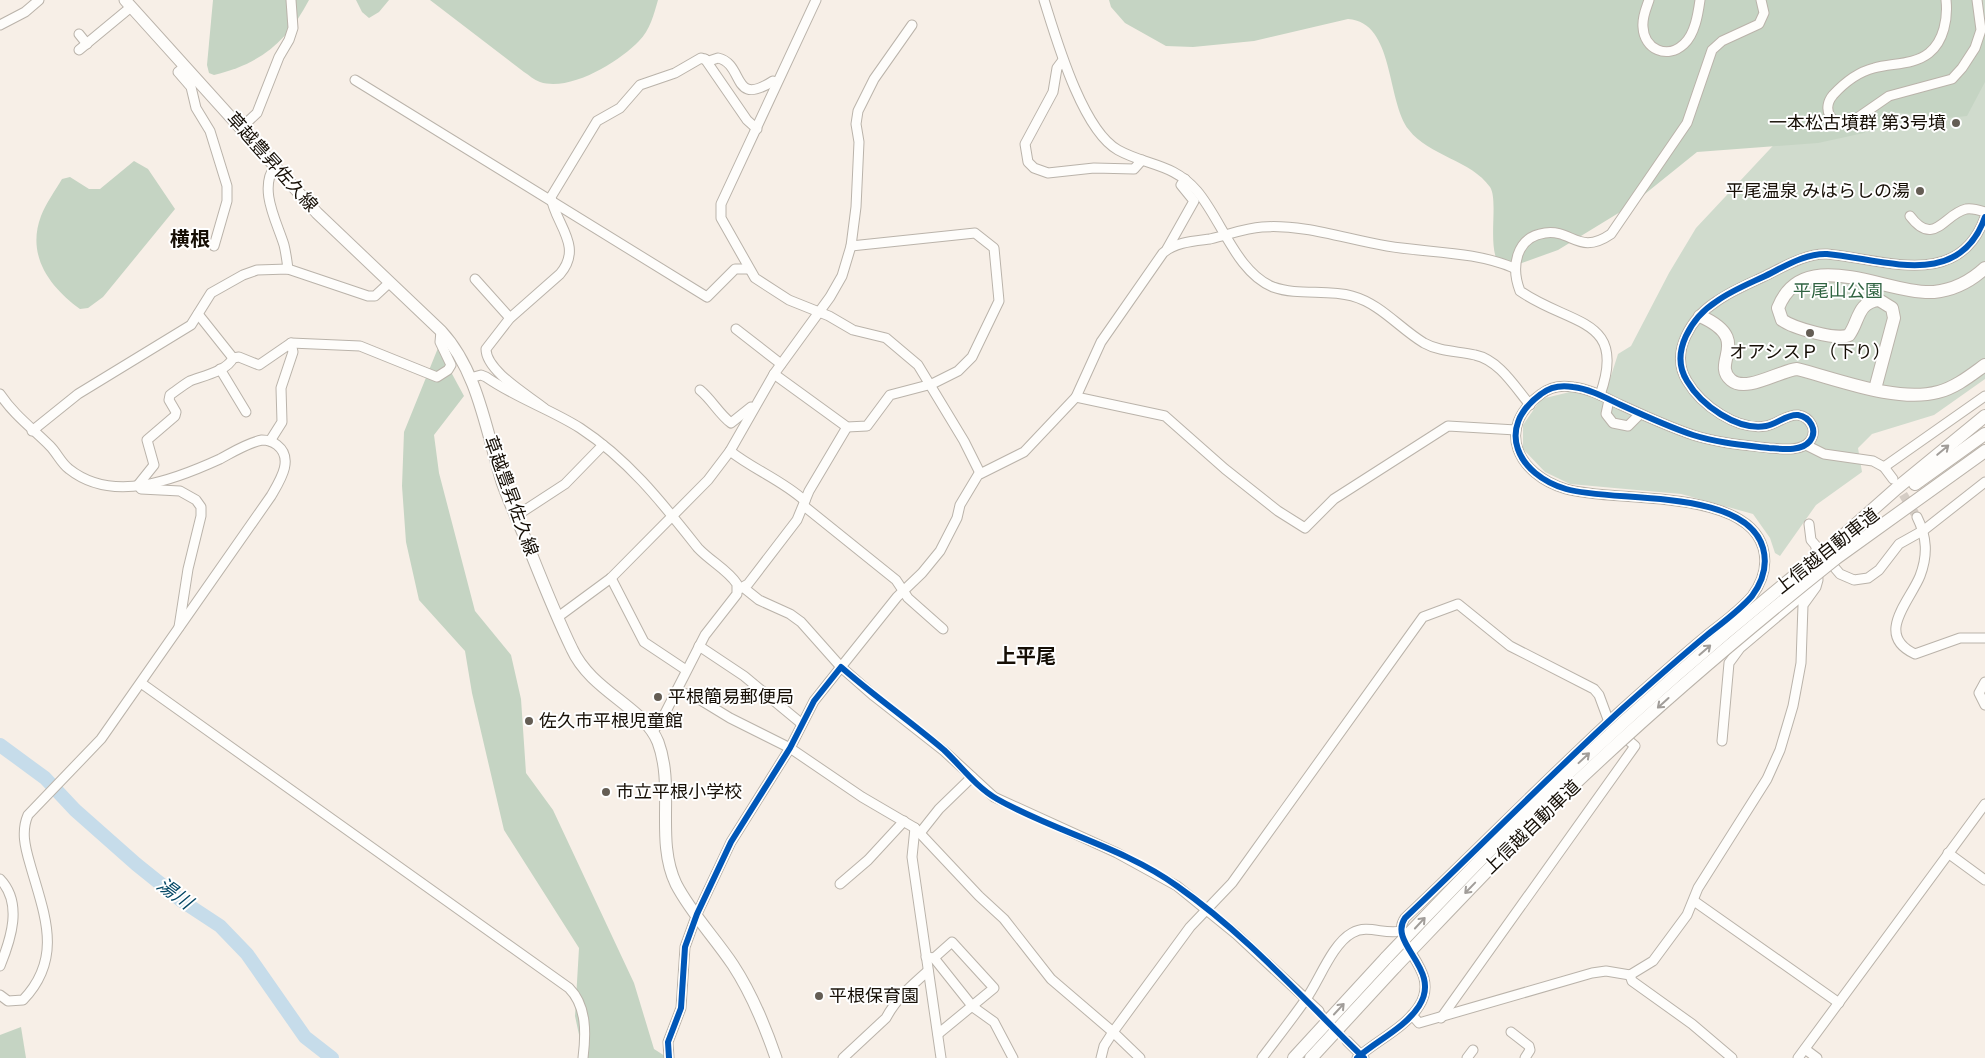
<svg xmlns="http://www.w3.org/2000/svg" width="1985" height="1058" viewBox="0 0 1985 1058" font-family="Overpass,'Noto Sans JP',sans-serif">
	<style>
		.green { fill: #d0dbcd }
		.forest { fill: #c5d4c3 }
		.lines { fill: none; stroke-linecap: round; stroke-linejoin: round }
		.river { stroke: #c6dcea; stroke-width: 14 }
		.minor-tunnel { stroke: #d5cdc5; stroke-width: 9; stroke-dasharray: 9 4.5; stroke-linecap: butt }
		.minor-casing { stroke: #bab3aa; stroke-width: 11 }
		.major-casing { stroke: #bab3aa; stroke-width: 13 }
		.highway-casing { stroke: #bab3aa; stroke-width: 14 }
		.minor { stroke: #fefdfb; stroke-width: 9 }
		.major { stroke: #fefdfb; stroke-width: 11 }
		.highway { stroke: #fefdfb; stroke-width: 12 }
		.highway-bridge-casing { stroke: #bab3aa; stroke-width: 14; stroke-linecap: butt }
		.highway-bridge { stroke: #fefdfb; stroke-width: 12 }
		.cycleway-casing { stroke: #fff; stroke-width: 9 }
		.cycleway { stroke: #0057b8; stroke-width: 6 }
		.oneway { stroke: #a19d99 }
		.poi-dot { fill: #645d54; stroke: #fff; stroke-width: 2 }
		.labels { text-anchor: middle; stroke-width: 4; stroke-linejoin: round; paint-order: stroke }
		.poi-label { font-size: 18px; fill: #150e05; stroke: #fff; text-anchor: start }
		.street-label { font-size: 18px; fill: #150e05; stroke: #fff }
		.park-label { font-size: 18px; fill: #306442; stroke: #fff }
		.water-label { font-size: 19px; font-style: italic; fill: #034664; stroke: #fff }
		.quarter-label { font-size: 20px; font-weight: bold; fill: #150e05; stroke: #fff }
	</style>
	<rect width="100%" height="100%" fill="#f7efe7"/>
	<path class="green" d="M1801,0H1985V379L1934,415L1872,434L1858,448L1862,472L1816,505L1780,556L1775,553L1770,538L1753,514L1681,494L1570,484L1545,472L1523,449V425L1541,399L1574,391L1603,401L1618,354L1631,346L1669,273L1696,228L1783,135Z"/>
	<g class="forest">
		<path d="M213,0H309C287,42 260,64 214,75L209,73L207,65Z"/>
		<path d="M356,0H389L379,12L369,18L362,12Z"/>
		<path d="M430,0H658C654,14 650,30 639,41C619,62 570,92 540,82C534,80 529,75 524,72Z"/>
		<path d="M1109,0H1977L1985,21V82L1967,116L1948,118L1892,112L1864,133L1818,143L1697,152L1630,206L1558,250L1519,264L1506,263L1496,258C1489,238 1498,199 1490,187C1471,160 1429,156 1409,130C1386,101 1395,22 1348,19L1254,41L1193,47L1166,46L1125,23L1111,7Z"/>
		<path d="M134,161L148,169L175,209L103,297L88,308L80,309C50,287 26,256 41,216C46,203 55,191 62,179L70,177L89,189H100Z"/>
		<path d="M438,348L464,396L434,435L439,473L475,611L511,655L521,699L526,773L553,810L634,983L654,1049L668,1058H584L575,1016L579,948L504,830L472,693L465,651L419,600L406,542L402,486L404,432Z"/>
		<path d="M21,1027L26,1058H0V1035Z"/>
	</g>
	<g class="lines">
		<path class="river" d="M0,745L45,778L75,810L136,864L182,901L220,926L247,954L305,1037L332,1058"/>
		<g class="minor-tunnel">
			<path d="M1896,483L1917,517"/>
			<path d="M1319,1011L1347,1041"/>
		</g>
		<g class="minor-casing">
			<g id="minor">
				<path d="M816,0L721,204V218L755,278L789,300L829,316L853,330L886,338L918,365L964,441L980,473"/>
				<path d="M1044,0C1056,38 1082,130 1118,150C1147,166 1173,163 1197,191C1221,219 1237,273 1273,287C1298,296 1327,289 1352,296C1381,304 1399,328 1424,343C1440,352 1458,351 1475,355C1499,360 1515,387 1530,405"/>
				<path d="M1649,0C1646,9 1642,17 1643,27C1644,49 1667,60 1684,44C1695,34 1698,14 1700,0"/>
				<path d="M1946,0C1948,18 1944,41 1929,53C1914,65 1892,63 1874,68C1858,72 1844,83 1833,95C1828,101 1826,109 1830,116C1835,123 1842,124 1850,123L1889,96L1952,79L1962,68L1975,48L1981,30L1977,0"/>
				<path d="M0,25L25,12L39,0"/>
				<path d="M79,34L87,44"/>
				<path d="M79,50L131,7"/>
				<path d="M705,59L747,120L757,129"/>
				<path d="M1063,60L1057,68L1053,92L1025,144L1028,162L1034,168L1048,173L1094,168L1134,169L1142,160"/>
				<path d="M184,67L178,72L191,87L196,108L210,131L227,186V201L214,246"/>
				<path d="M355,80L707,297L735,269H747"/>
				<path d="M241,128L257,113L279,57L289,40L293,28L291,0"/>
				<path d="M275,166C258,189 277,222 284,245C286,253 287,261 288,269"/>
				<path d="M1910,216C1934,248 1944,214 1966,209C1973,208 1979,210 1985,212"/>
				<path d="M1167,249L1194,201L1181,185L1185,179"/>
				<path d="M475,279L510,318"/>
				<path d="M198,314L233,358L239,357L259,365L291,343L360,346L437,377L448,370L451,365L440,342L441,331"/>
				<path d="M736,329L781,364"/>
				<path d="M220,369L246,412"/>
				<path d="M774,374L847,427L867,426L890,395L932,384L958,371L972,357L999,301L994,248L975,233L851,246"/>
				<path d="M470,378L481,375L486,377C516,398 550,409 580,428C629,460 663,504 698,548C710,561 728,570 737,584V594L705,635L661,721L652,732"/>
				<path d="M700,390C712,400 719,414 731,423L751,407"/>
				<path d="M0,394C15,416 31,427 50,446C57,453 61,463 69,469C113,504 174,480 220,459C233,452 247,443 262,440C268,440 272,441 277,445C295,459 279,482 271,496L101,739L28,815C21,831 25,847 30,864C44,914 64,957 23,1000L8,1001L0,995"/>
				<path d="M1600,395C1628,317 1570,326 1520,291C1511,268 1515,237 1545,233C1572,229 1579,256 1611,234L1687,123L1712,50L1722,41L1759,24L1764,13L1761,0"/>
				<path d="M1076,397L1165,416L1225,469L1278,511L1305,528L1334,499L1448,426L1516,430"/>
				<path d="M1609,400L1606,414L1613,423L1628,426L1640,414"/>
				<path d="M544,408C528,395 486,371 486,349L510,318L560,274C584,246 555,224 551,197L597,121L620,108L640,85L675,73L701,58L709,61L718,58C745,64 731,108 773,81L777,82"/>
				<path d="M32,431L78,394L191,325L211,293L243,275L257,270L288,269L368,296H375L389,283"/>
				<path d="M270,441L282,422L281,388L293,352L291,343"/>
				<path d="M1806,445L1824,454L1873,461L1884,467L1893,479"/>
				<path d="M730,451C754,470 782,480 805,501"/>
				<path d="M1884,467L1985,396"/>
				<path d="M804,506L896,580L908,598L943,629"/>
				<path d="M516,516L565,484L603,445"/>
				<path d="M1917,517C1927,537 1928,555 1920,576C1910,601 1874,635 1915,654L1960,638H1985"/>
				<path d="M1809,524L1811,540L1840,574L1854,580L1868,578L1879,570L1899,544L1924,530L1985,482"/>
				<path d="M611,578L644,642L686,670"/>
				<path d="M744,588L759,600L790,614L801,622L841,667L897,597L922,573L940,551L957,518L960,505L978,475L1024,452L1076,397L1101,342L1163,253C1175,242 1195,241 1210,239C1228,235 1245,228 1262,227C1305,224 1345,239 1387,246C1429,253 1474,251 1514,268"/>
				<path d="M739,589L748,584L797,520L809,491L847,427"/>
				<path d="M558,617L611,578L708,480L730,451L774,374L830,297L842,276L851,246L856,207L859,142L856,124L858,111L874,79L912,25"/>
				<path d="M179,627L188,569L201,516V507L196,500L180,491L141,489L138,485L154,465L147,440L175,416L176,412L169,400L170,395C176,391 183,385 190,381C203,376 227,371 233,358"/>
				<path d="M699,646L744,676L802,724"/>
				<path d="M1985,682L1979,693L1985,705"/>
				<path d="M141,683L569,988C587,1006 586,1034 583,1058"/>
				<path d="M676,691L694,696L730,718L790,748L862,797L915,828L979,896L1004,919L1051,979L1113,1032L1140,1058"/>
				<path d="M1722,741L1729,663L1740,648L1810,589"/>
				<path d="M915,828L912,857L941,1058"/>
				<path d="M920,833L939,809L972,777"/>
				<path d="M1948,853L1985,880"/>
				<path d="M0,879C23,903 11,939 0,966"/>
				<path d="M840,884L868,860L904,821"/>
				<path d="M1694,901L1839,1003"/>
				<path d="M926,957L934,958L952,942L994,988L938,1034"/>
				<path d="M934,958L973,1007L994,1022L1013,1058"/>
				<path d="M1630,975L1632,981L1692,1024L1732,1058"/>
				<path d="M1412,1015L1419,1023L1592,973L1606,971L1630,975L1653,961L1687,915L1698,888L1767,779L1780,750L1793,706L1801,663L1803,605L1816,587L1818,580L1816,547"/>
				<path d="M1441,1018L1635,746L1621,734"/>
				<path d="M1511,1032L1529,1046L1530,1050L1525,1058"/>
				<path d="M1347,1041L1364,1058"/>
				<path d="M1805,1049L1817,1058"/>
				<path d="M669,1058L668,1042L681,1008L685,947L697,914L731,842L790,748L814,701L841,667L874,696L944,751L994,797L1117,853L1177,886L1236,934L1319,1011"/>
				<path d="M843,1058L886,1018C896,999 911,986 928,971"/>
				<path d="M1101,1058L1104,1046L1113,1032L1190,927L1232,883L1423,617L1458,604L1510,646L1594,689L1599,695L1609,722L1612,725"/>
				<path d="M1262,1058C1277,1038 1292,1019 1306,999C1319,981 1332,944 1352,933C1368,924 1384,935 1401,931"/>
				<path d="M1357,1058C1376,1041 1405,1028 1419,1006C1443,969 1387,944 1405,918C1478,849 1548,777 1622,709C1650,684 1678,659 1707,635C1722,623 1739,611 1752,596C1763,581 1768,566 1763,548C1746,487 1612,503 1566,489C1518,475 1494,428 1541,394C1550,387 1562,385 1573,387C1590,389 1606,398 1621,405C1645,416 1669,427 1693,435C1718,443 1744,445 1769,448C1782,449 1801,452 1810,441C1818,430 1810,417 1798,415C1787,414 1777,424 1766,426C1737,431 1701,405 1687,381C1669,352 1692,317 1717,301C1731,291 1748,284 1763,277C1782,268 1805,253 1827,254C1884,259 1959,291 1985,217"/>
				<path d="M1467,1058L1473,1050"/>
				<path d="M1798,1058L1985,804"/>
			</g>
		</g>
		<g class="major-casing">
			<path id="major" d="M125,0L317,213L441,331C478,371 486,431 502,482C509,502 519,523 527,543C541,578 555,614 572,649C591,691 644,707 658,742C675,787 655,840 676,884C691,913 715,938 733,965C752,994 765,1026 776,1058"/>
		</g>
		<g class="highway-casing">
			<g id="highway">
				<path d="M1700,316C1754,340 1710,362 1731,380C1746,393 1779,371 1797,369C1837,379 1897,403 1938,392C1955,388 1971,375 1985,365"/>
				<path d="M1875,389L1894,318L1892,308L1879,300C1857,302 1859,322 1849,335C1838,341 1793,328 1782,320L1778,308C1803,243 1887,295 1934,292C1954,290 1971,281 1985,268"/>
				<path d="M1915,484L1985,434"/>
				<path d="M1827,550L1897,488L1985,416"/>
				<path d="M1835,559L1985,451"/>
				<path d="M1294,1058L1386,958"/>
				<path d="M1311,1058L1395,967"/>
			</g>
		</g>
		<use href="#minor" class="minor"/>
		<use href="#major" class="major"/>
		<use href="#highway" class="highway"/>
		<g class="highway-bridge-casing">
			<g id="highway-bridge">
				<path d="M1386,958C1432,910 1478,861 1526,814C1621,721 1722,633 1827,550"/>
				<path d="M1395,967C1440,920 1485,872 1531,826C1627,731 1730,643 1835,559"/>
			</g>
		</g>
		<use href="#highway-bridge" class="highway-bridge"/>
		<g class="cycleway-casing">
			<g id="cycleway">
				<path d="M669,1058L668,1042L681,1008L685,947L697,914L731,842L790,748L814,701L841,667C874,696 910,721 944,750C961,766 976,787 997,799C1055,832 1123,847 1177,886C1247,935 1303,999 1364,1058"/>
				<path d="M1357,1058C1376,1041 1405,1028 1419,1006C1443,969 1387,944 1405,918C1478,849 1548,777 1622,709C1650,684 1678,659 1707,635C1722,623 1739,611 1752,596C1763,581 1768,566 1763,548C1746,487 1612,503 1566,489C1518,475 1494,428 1541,394C1550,387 1562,385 1573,387C1590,389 1606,398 1621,405C1645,416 1669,427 1693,435C1718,443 1744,445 1769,448C1782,449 1801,452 1810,441C1818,430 1810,417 1798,415C1787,414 1777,424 1766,426C1737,431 1701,405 1687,381C1669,352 1692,317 1717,301C1731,291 1748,284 1763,277C1782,268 1805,253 1827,254C1884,259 1959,291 1985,217"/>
			</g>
		</g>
		<use href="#cycleway" class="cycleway"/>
	</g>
	<defs><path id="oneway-shaft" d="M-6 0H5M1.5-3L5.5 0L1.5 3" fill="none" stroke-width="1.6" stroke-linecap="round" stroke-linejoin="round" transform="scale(1.25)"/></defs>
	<g class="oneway">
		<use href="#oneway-shaft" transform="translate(1943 450) rotate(-40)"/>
		<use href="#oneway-shaft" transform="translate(1705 650) rotate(-41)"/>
		<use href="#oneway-shaft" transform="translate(1663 703) rotate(138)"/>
		<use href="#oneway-shaft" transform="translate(1584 758) rotate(-43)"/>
		<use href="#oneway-shaft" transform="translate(1470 888) rotate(134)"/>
		<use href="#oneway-shaft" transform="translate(1420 923) rotate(-47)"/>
		<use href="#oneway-shaft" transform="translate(1339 1009) rotate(-47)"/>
	</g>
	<g class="poi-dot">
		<circle cx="1956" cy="123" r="5"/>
		<circle cx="1920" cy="191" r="5"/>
		<circle cx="1810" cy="333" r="5"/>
		<circle cx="658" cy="697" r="5"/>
		<circle cx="529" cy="721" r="5"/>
		<circle cx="606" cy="792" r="5"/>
		<circle cx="819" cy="996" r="5"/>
	</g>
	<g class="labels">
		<g class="poi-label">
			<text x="1946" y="129" text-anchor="end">一本松古墳群 第3号墳</text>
			<text x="1910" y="197" text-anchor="end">平尾温泉 みはらしの湯</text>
			<text x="1810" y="358" text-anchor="middle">オアシスＰ（下り）</text>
			<text x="668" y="703">平根簡易郵便局</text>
			<text x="539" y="727">佐久市平根児童館</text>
			<text x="616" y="798">市立平根小学校</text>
			<text x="829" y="1002">平根保育園</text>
		</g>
		<g class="street-label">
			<text transform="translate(272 162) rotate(48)" y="6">草越豊昇佐久線</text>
			<text transform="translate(511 496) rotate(70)" y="6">草越豊昇佐久線</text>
			<text transform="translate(1827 551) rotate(-38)" y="6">上信越自動車道</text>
			<text transform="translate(1532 827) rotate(-44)" y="6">上信越自動車道</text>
		</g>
		<g class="park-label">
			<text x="1838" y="297">平尾山公園</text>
		</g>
		<g class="water-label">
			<text transform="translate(175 893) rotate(36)" y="7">湯川</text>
		</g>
		<g class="quarter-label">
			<text x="190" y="246">横根</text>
			<text x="1026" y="663">上平尾</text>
		</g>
	</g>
</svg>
